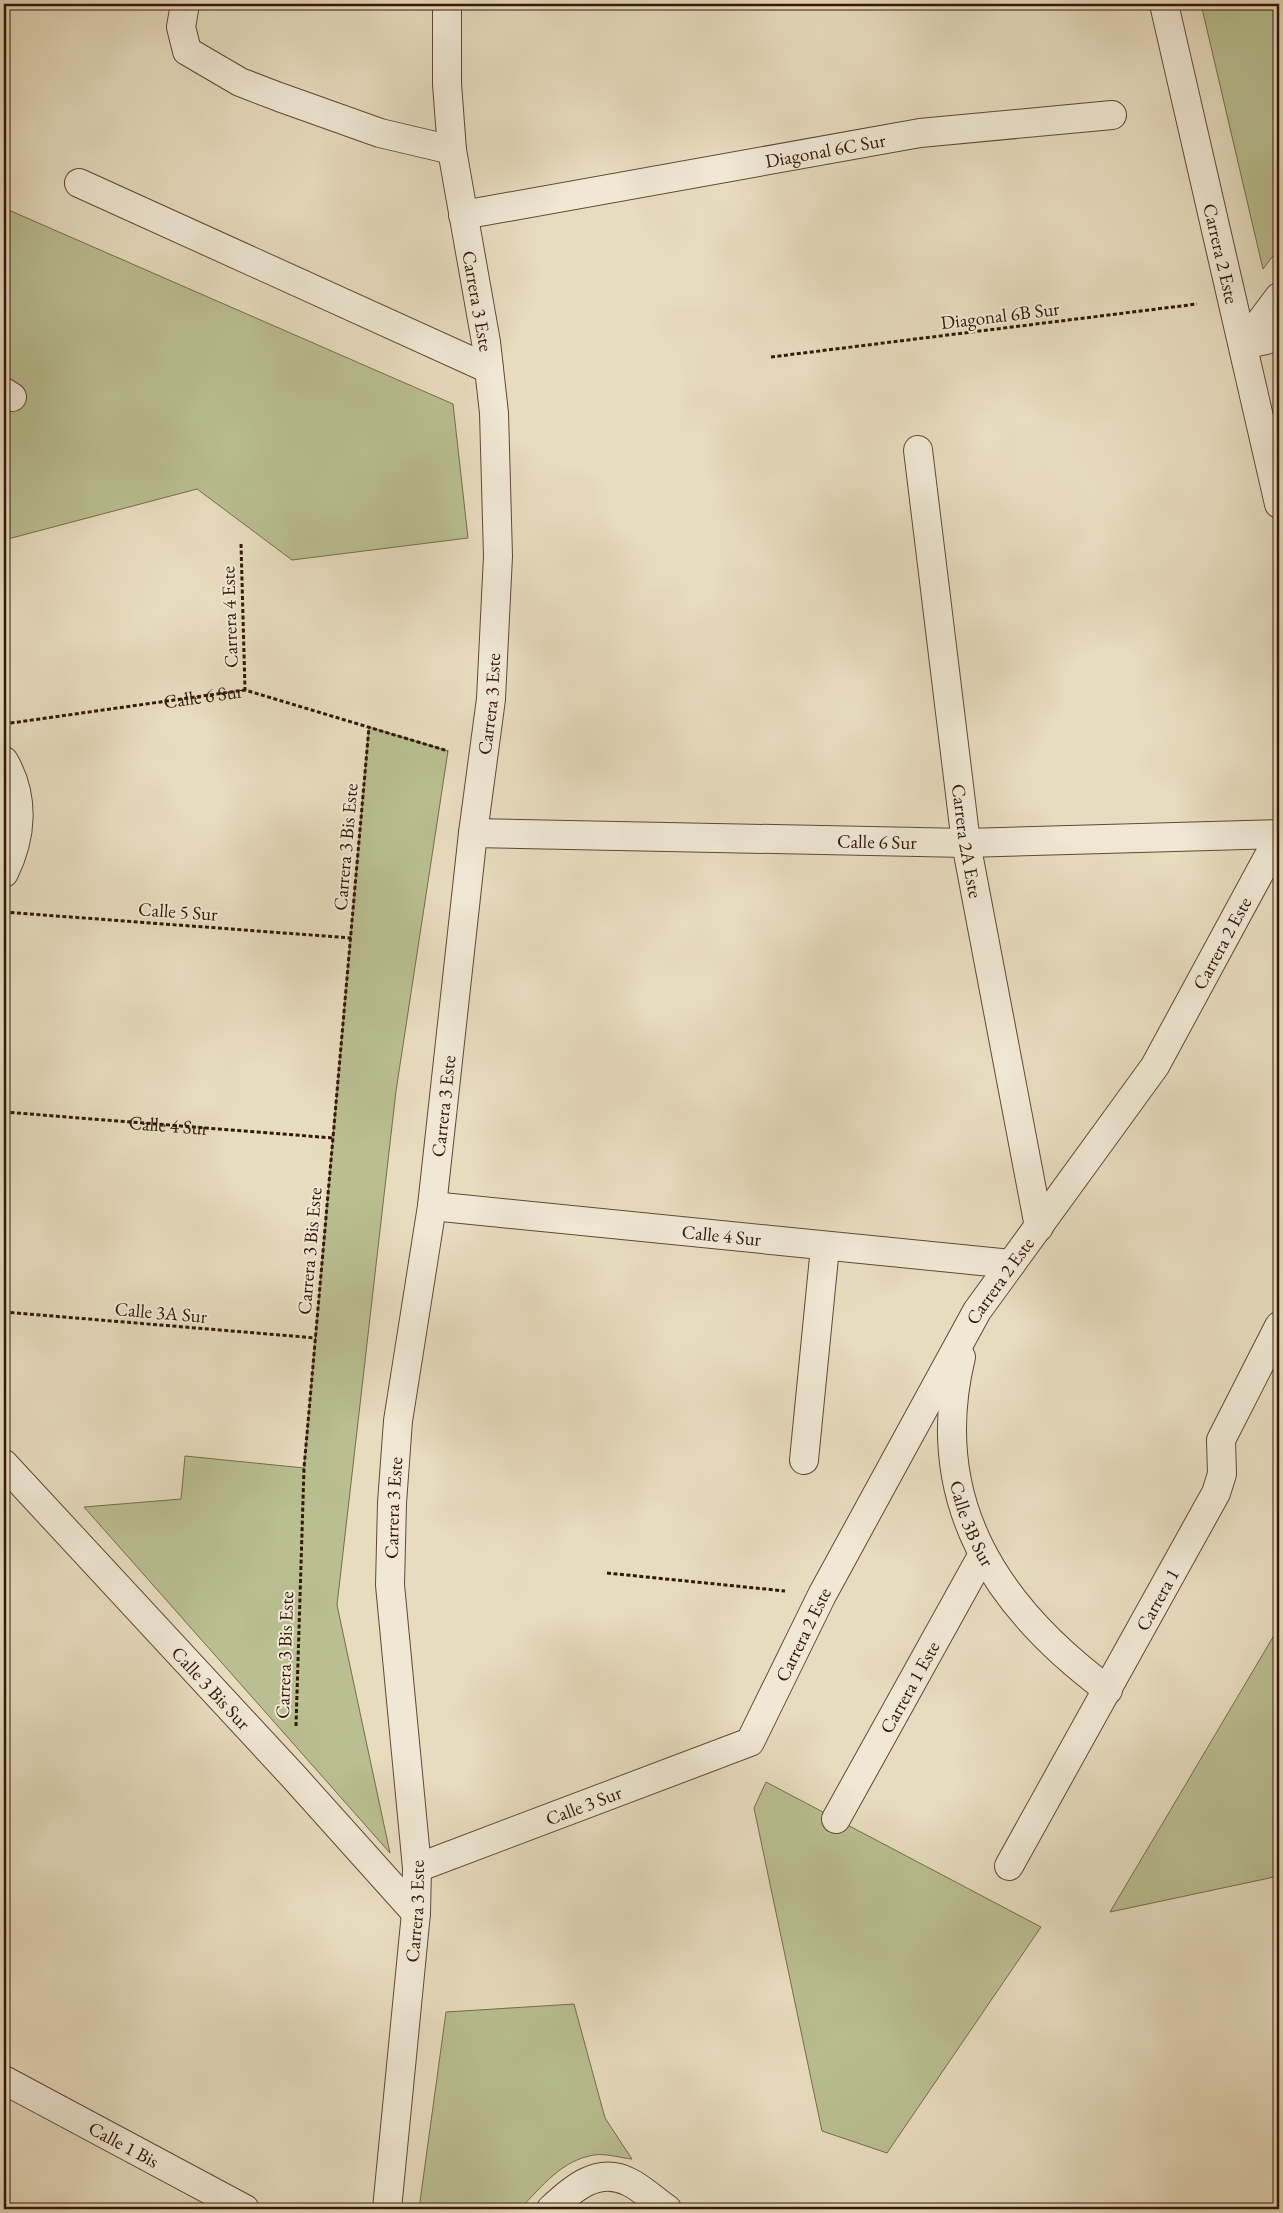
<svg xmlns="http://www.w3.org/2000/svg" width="1283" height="2213" viewBox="0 0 1283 2213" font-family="'EB Garamond',serif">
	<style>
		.green { fill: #b9bf90; stroke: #766c4c }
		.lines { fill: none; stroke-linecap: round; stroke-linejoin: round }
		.minor-casing { stroke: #614935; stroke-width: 30 }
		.path { stroke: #341807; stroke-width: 3; stroke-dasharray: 4 2.5; stroke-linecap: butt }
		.minor { stroke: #f0e8d5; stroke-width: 28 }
		.labels { text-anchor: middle; stroke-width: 4; stroke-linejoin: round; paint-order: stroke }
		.street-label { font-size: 19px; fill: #341807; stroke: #f0e8d5 }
	</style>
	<rect width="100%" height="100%" fill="#e8dcbf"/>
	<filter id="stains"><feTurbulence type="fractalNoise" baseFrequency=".004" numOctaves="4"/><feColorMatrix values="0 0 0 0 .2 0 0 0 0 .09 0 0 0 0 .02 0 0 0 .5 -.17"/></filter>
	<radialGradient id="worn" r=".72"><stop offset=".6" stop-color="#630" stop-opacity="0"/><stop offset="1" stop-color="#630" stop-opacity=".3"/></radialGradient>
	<g class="green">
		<path d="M1201,4H1279V248L1263,269Z"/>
		<path d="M4,208L453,404L468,538L292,560L197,489L4,540Z"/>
		<path d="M369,727L448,751L396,1091L337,1605L390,1853L84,1507L181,1499L185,1456L304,1468Z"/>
		<path d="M1279,1627V1876L1110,1912Z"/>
		<path d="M766,1782L1041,1927L887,2153L822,2131L754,1808Z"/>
		<path d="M574,2004L605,2118L632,2159C621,2158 605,2153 594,2155C562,2160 541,2187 520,2209H419L446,2012Z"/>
	</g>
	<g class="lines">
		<g class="minor-casing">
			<g id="minor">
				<path d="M185,4L181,27L187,51L240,82L279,97L380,133L452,150"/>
				<path id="s3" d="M1164,4L1279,504"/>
				<path d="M79,183L489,369"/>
				<path id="s4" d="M463,215L920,133L1112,115"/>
				<path d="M1243,345L1279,297"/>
				<path d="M1243,345L1279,337"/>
				<path d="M4,392L12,397"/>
				<path id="s5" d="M918,450L966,843L1039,1227"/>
				<path d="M4,761C25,797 22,837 4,873"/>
				<path id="s6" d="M473,833L966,843L1279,834"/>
				<path id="s7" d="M432,1206L1011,1264"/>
				<path id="s8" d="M961,1357C926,1501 996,1607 1108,1690"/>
				<path d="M804,1460L825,1247"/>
				<path id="s9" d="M4,1464L294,1777L416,1913"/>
				<path id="s10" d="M836,1819L983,1554"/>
				<path id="s11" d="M1009,1866L1216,1493L1222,1474L1221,1440L1279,1326"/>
				<path id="s12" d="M417,1868L750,1742L822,1595L977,1311L1155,1066L1279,837"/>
				<path id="s13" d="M4,2080L245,2209"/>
				<path id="s14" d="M387,2209L416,1913L417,1868L390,1585L392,1503L398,1421L432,1206L473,833L491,699L498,556L494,413L486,342L452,150L447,84V4"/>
				<path d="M551,2209C572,2189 598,2166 629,2182C642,2188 655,2201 667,2209"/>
			</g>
		</g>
		<g class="path">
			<path d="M771,357L1197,304"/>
			<path d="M241,544L245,690"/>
			<path id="s1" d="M4,724L245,690L448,751"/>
			<path d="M4,912L351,938"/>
			<path id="s2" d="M4,1112L333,1138"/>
			<path d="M4,1312L316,1338"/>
			<path d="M607,1573L785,1591"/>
			<path d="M296,1726L304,1468L369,727"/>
		</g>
		<use href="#minor" class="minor"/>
	</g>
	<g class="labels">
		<g class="street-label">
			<text dy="7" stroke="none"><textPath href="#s4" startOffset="368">Diagonal 6C Sur</textPath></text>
			<text dy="7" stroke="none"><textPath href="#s3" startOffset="256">Carrera 2 Este</textPath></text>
			<text transform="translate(478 301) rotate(80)" y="7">Carrera 3 Este</text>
			<text transform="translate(1000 315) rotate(-7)" y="7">Diagonal 6B Sur</text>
			<text transform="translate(229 617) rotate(-92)" y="7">Carrera 4 Este</text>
			<text dy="7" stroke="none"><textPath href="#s1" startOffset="201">Calle 6 Sur</textPath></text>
			<text dy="7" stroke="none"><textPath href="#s14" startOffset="1514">Carrera 3 Este</textPath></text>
			<text dy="7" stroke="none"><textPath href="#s5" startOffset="394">Carrera 2A Este</textPath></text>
			<text dy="7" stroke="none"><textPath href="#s6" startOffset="404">Calle 6 Sur</textPath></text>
			<text transform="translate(345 847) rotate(-85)" y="7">Carrera 3 Bis Este</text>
			<text transform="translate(178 911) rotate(4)" y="7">Calle 5 Sur</text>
			<text dy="7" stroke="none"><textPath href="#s12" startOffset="1286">Carrera 2 Este</textPath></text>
			<text dy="7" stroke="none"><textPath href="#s14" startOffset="1109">Carrera 3 Este</textPath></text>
			<text dy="7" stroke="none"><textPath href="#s2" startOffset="165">Calle 4 Sur</textPath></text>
			<text dy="7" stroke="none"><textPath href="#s7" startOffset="291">Calle 4 Sur</textPath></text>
			<text transform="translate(309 1251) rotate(-85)" y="7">Carrera 3 Bis Este</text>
			<text dy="7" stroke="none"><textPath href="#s12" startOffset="881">Carrera 2 Este</textPath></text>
			<text transform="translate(161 1312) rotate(5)" y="7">Calle 3A Sur</text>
			<text dy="7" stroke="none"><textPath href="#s14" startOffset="704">Carrera 3 Este</textPath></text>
			<text dy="7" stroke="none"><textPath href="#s8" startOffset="170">Calle 3B Sur</textPath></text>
			<text dy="7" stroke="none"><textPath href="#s11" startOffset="305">Carrera 1</textPath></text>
			<text dy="7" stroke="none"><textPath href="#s12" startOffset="476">Carrera 2 Este</textPath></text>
			<text transform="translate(284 1655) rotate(-88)" y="7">Carrera 3 Bis Este</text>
			<text dy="7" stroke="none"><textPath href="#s9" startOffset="305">Calle 3 Bis Sur</textPath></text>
			<text dy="7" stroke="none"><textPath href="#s10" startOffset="151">Carrera 1 Este</textPath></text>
			<text dy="7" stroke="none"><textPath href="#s12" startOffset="178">Calle 3 Sur</textPath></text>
			<text dy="7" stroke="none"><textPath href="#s14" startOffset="299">Carrera 3 Este</textPath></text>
			<text dy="7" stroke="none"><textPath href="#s13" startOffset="136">Calle 1 Bis</textPath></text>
		</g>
	</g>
	<rect width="1283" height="2213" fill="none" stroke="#e8dcbf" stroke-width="20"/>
	<rect x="5" y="5" width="1273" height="2203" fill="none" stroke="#341807" stroke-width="2.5"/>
	<rect x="10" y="10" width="1263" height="2193" fill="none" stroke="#341807"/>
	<rect width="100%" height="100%" filter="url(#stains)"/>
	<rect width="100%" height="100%" fill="url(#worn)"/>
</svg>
